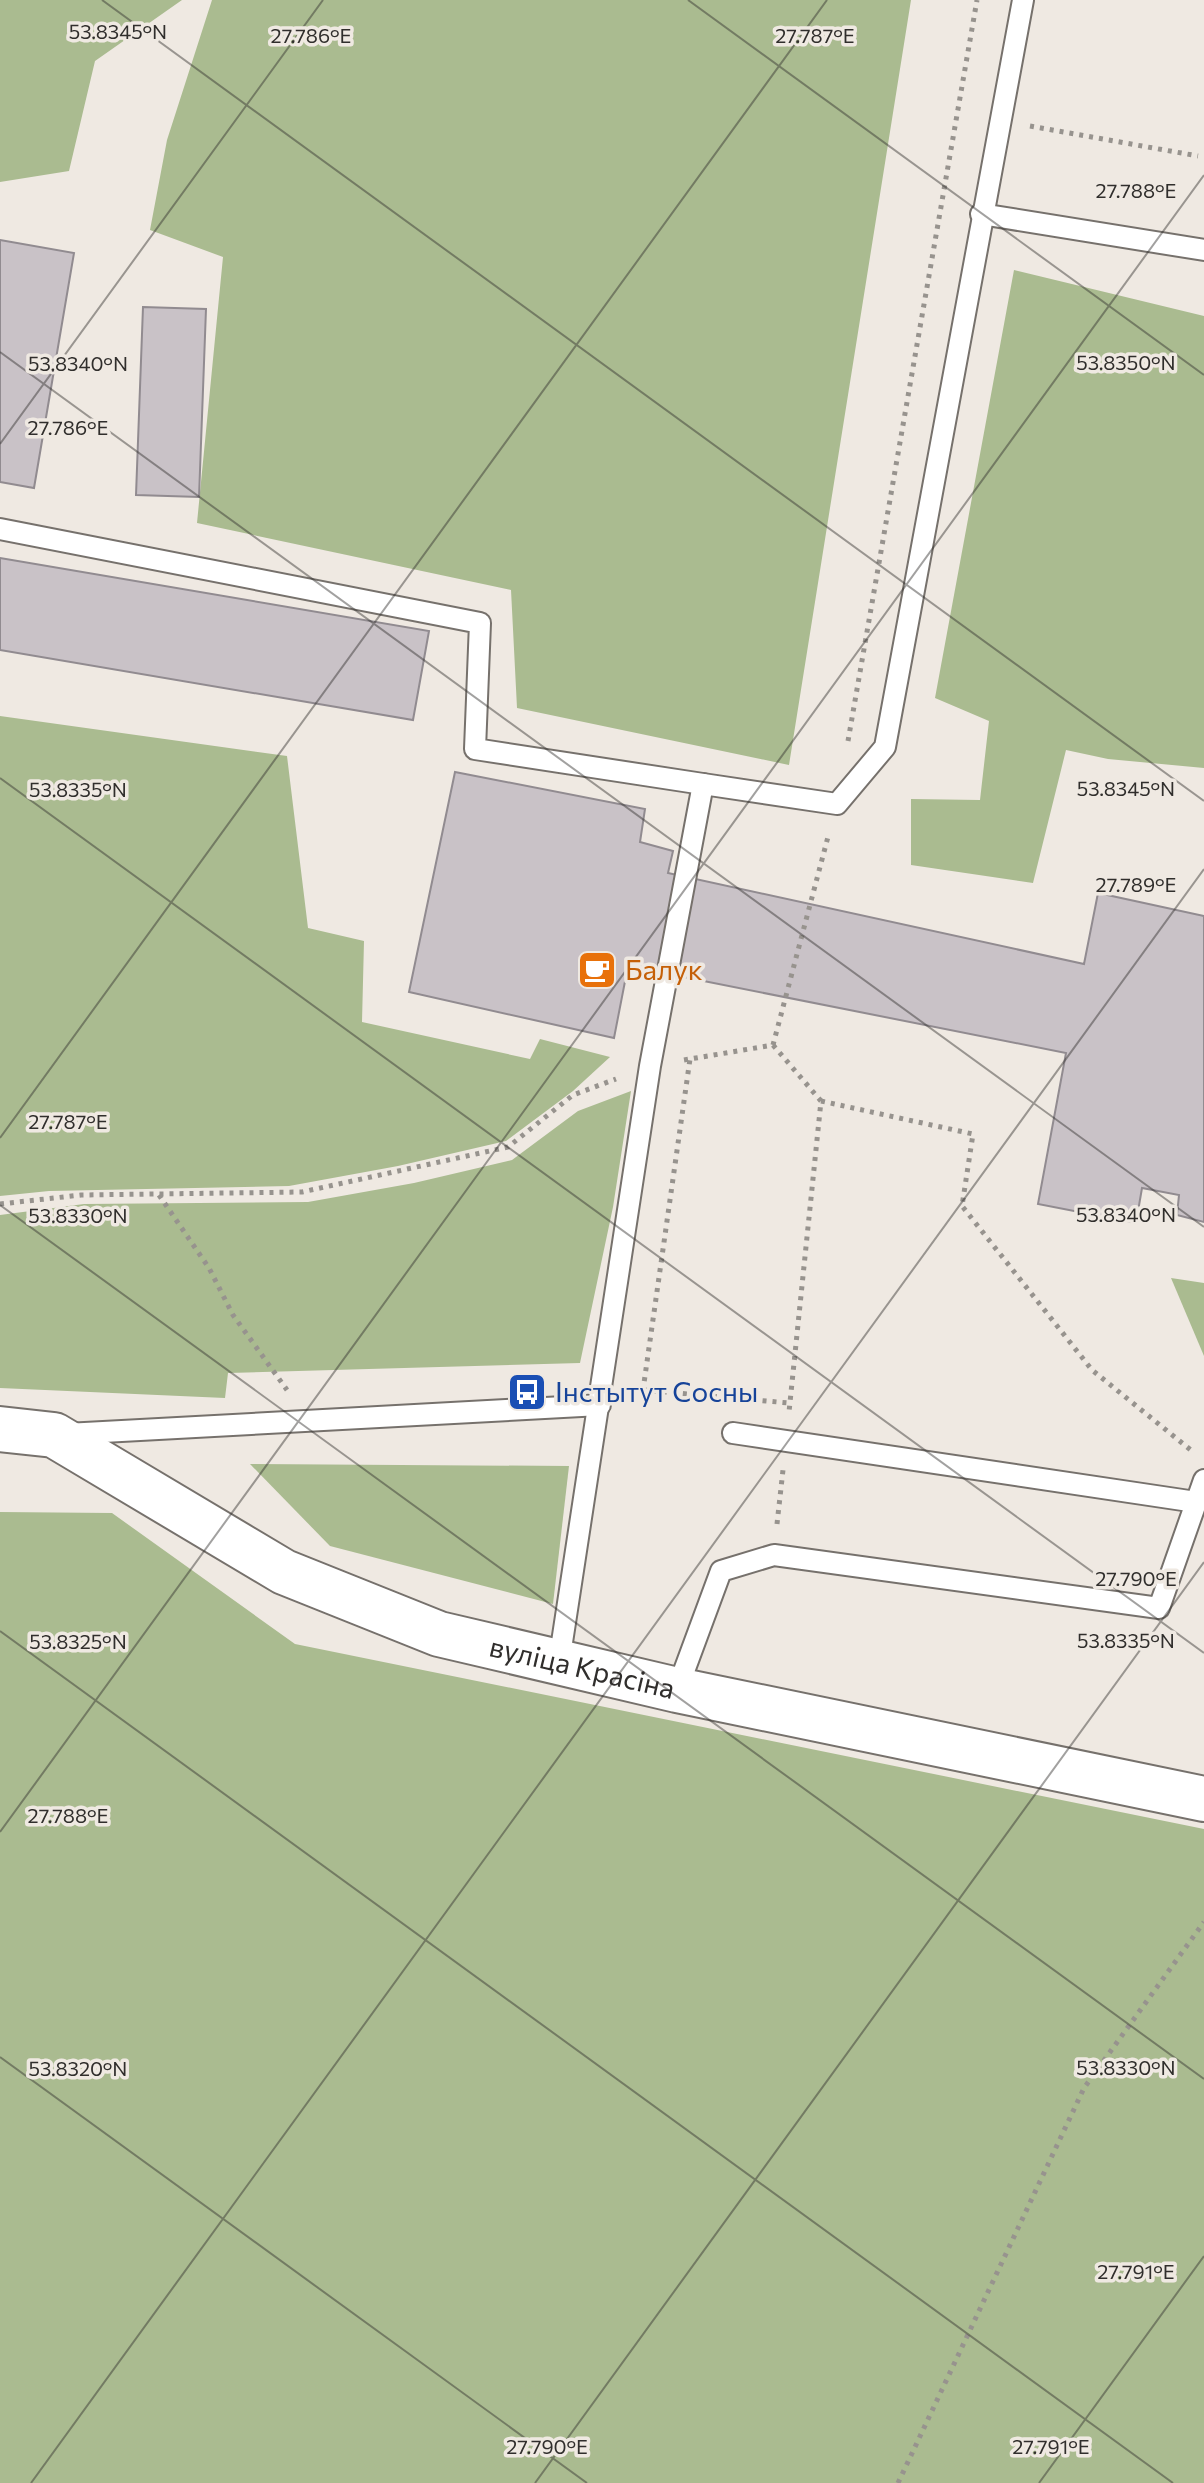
<svg xmlns="http://www.w3.org/2000/svg" width="1204" height="2483" viewBox="0 0 1204 2483" font-family="Commissioner,sans-serif">
	<style>
		.forest { fill: #aabb90 }
		.building { fill: #c9c2c7; stroke: #918b90; stroke-width: 2 }
		.lines { fill: none; stroke-linecap: round; stroke-linejoin: round }
		.lane-casing { stroke: #76716c; stroke-width: 24 }
		.secondary-casing { stroke: #76716c; stroke-width: 48 }
		.path { stroke: #97938e; stroke-width: 5; stroke-dasharray: 4 6; stroke-linecap: butt }
		.lane { stroke: #fff; stroke-width: 20 }
		.secondary { stroke: #fff; stroke-width: 44 }
		.ticks { fill: none; stroke: #302e2c; stroke-width: 2; stroke-opacity: 0.45 }
		.labels { text-anchor: middle; stroke-width: 7; stroke-linejoin: round; paint-order: stroke }
		.food-label { font-size: 28px; fill: #c56008; stroke: #efe9e2; text-anchor: start }
		.transit-label { font-size: 28px; fill: #164399; stroke: #efe9e2; text-anchor: start }
		.street-label { font-size: 28px; fill: #302e2c; stroke: #efe9e2 }
		.ticks-label { font-size: 20px; text-anchor: middle; fill: #302e2c; stroke: #efe9e2; stroke-width: 7; stroke-linejoin: round; paint-order: stroke }
	</style>
	<rect width="100%" height="100%" fill="#efe9e2"/>
	<g class="forest">
		<path d="M0,0H182L95,61L69,171L0,182Z"/>
		<path d="M212,0H911L789,765L517,708L511,590L197,523L223,257L150,230L167,140Z"/>
		<path d="M1014,270L1204,316V768L1108,759L1066,750L1033,883L911,865V799L980,800L989,721L935,698Z"/>
		<path d="M0,716L287,756L308,928L364,941L362,1022L530,1059L540,1039L610,1057L573,1091L506,1141L398,1166L289,1186L49,1191L0,1196Z"/>
		<path d="M631,1091L613,1207L580,1363L228,1373L225,1398L0,1388V1215L84,1204L308,1202L414,1183L512,1160L578,1111Z"/>
		<path d="M1171,1278L1204,1283V1356Z"/>
		<path d="M250,1464L569,1466L553,1604L330,1546Z"/>
		<path d="M0,1512L112,1513L295,1644L1204,1829V2483H0Z"/>
	</g>
	<g class="building">
		<path d="M0,240L74,253L34,488L0,482Z"/>
		<path d="M143,307L206,309L199,497L136,495Z"/>
		<path d="M0,558L429,631L413,720L0,650Z"/>
		<path d="M455,772L645,809L640,842L673,851L668,873L1084,964L1098,893L1204,916V1222L1177,1215L1179,1195L1142,1188L1136,1223L1038,1204L1066,1053L628,966L614,1038L409,992Z"/>
	</g>
	<g class="lines">
		<g class="lane-casing">
			<g id="lane">
				<path d="M981,214L1204,250"/>
				<path d="M0,529L480,623L475,749L703,784"/>
				<path d="M733,1433L1196,1502"/>
				<path d="M66,1434L600,1405"/>
				<path d="M559,1662L650,1066L703,784L837,804L885,747L1023,0"/>
				<path d="M677,1690L721,1571L774,1555L1159,1608L1204,1480"/>
			</g>
		</g>
		<g class="secondary-casing">
			<g id="secondary">
				<path id="s1" d="M0,1429L54,1435L284,1572L439,1634L677,1690L1204,1799"/>
			</g>
		</g>
		<g class="path">
			<path d="M1030,126L1198,156"/>
			<path d="M848,741L977,0"/>
			<path d="M773,1045L821,1101L789,1412"/>
			<path d="M684,1060L773,1045L829,833"/>
			<path d="M821,1101L973,1134L962,1206L1092,1370L1192,1451"/>
			<path d="M159,1195L209,1268L233,1315L287,1390"/>
			<path d="M0,1204L81,1195L302,1192L508,1147L573,1095L616,1079"/>
			<path d="M632,1390H643L690,1059"/>
			<path d="M643,1390L789,1403"/>
			<path d="M777,1524L783,1470"/>
			<path d="M898,2483L1084,2088L1204,1922"/>
		</g>
		<use href="#lane" class="lane"/>
		<use href="#secondary" class="secondary"/>
	</g>
	<path class="ticks" d="M102,0L1204,801M688,0L1204,375M0,352L1204,1227M0,444L323,0M0,778L1204,1653M0,1138L827,0M0,1205L1204,2079M0,1631L1173,2483M0,1832L1204,175M0,2057L587,2483M31,2483L1204,869M535,2483L1204,1562M1039,2483L1204,2256"/>
	<defs>
		<g id="cafe-square" transform="scale(2)"><rect x="-9" y="-9" width="18" height="18" rx="4" fill="#e8710a" stroke="#efe9e2"/><path d="M-5.5-4.5H6V0H3Q3 3.5 0 3.5H-2.5Q-5.5 3.5-5.5 0ZM3-3.2v2h1.7v-2ZM-6 4.5H4V6H-6Z" fill="#fff"/></g>
		<g id="bus-square" transform="scale(2)"><rect x="-9" y="-9" width="18" height="18" rx="4" fill="#1a4fb4" stroke="#efe9e2"/><path d="M-5-6H5V4H4V6H2V4H-2V6H-4V4H-5ZM-3.5-4V0h7V-4ZM-3.5 1.2v1.5H-2V1.2ZM2 1.2v1.5H3.5V1.2Z" fill="#fff"/></g>
	</defs>
	<g fill-rule="evenodd">
		<use href="#cafe-square" x="597" y="970"/>
		<use href="#bus-square" x="527" y="1392"/>
	</g>
	<g class="labels">
		<g class="food-label">
			<text x="625" y="980">Балук</text>
		</g>
		<g class="transit-label">
			<text x="555" y="1402">Інстытут Сосны</text>
		</g>
		<g class="street-label">
			<text dy="10" stroke="none"><textPath href="#s1" startOffset="636">вуліца Красіна</textPath></text>
		</g>
	</g>
	<g class="ticks-label">
		<text x="118" y="39">53.8345°N</text>
		<text x="815" y="43">27.787°E</text>
		<text x="311" y="43">27.786°E</text>
		<text x="1136" y="198">27.788°E</text>
		<text x="1126" y="370">53.8350°N</text>
		<text x="78" y="371">53.8340°N</text>
		<text x="68" y="435">27.786°E</text>
		<text x="1126" y="796">53.8345°N</text>
		<text x="78" y="797">53.8335°N</text>
		<text x="1136" y="892">27.789°E</text>
		<text x="68" y="1129">27.787°E</text>
		<text x="1126" y="1222">53.8340°N</text>
		<text x="78" y="1223">53.8330°N</text>
		<text x="1136" y="1586">27.790°E</text>
		<text x="1126" y="1648">53.8335°N</text>
		<text x="78" y="1649">53.8325°N</text>
		<text x="68" y="1823">27.788°E</text>
		<text x="1126" y="2075">53.8330°N</text>
		<text x="78" y="2076">53.8320°N</text>
		<text x="1136" y="2279">27.791°E</text>
		<text x="547" y="2454">27.790°E</text>
		<text x="1051" y="2454">27.791°E</text>
	</g>
</svg>
